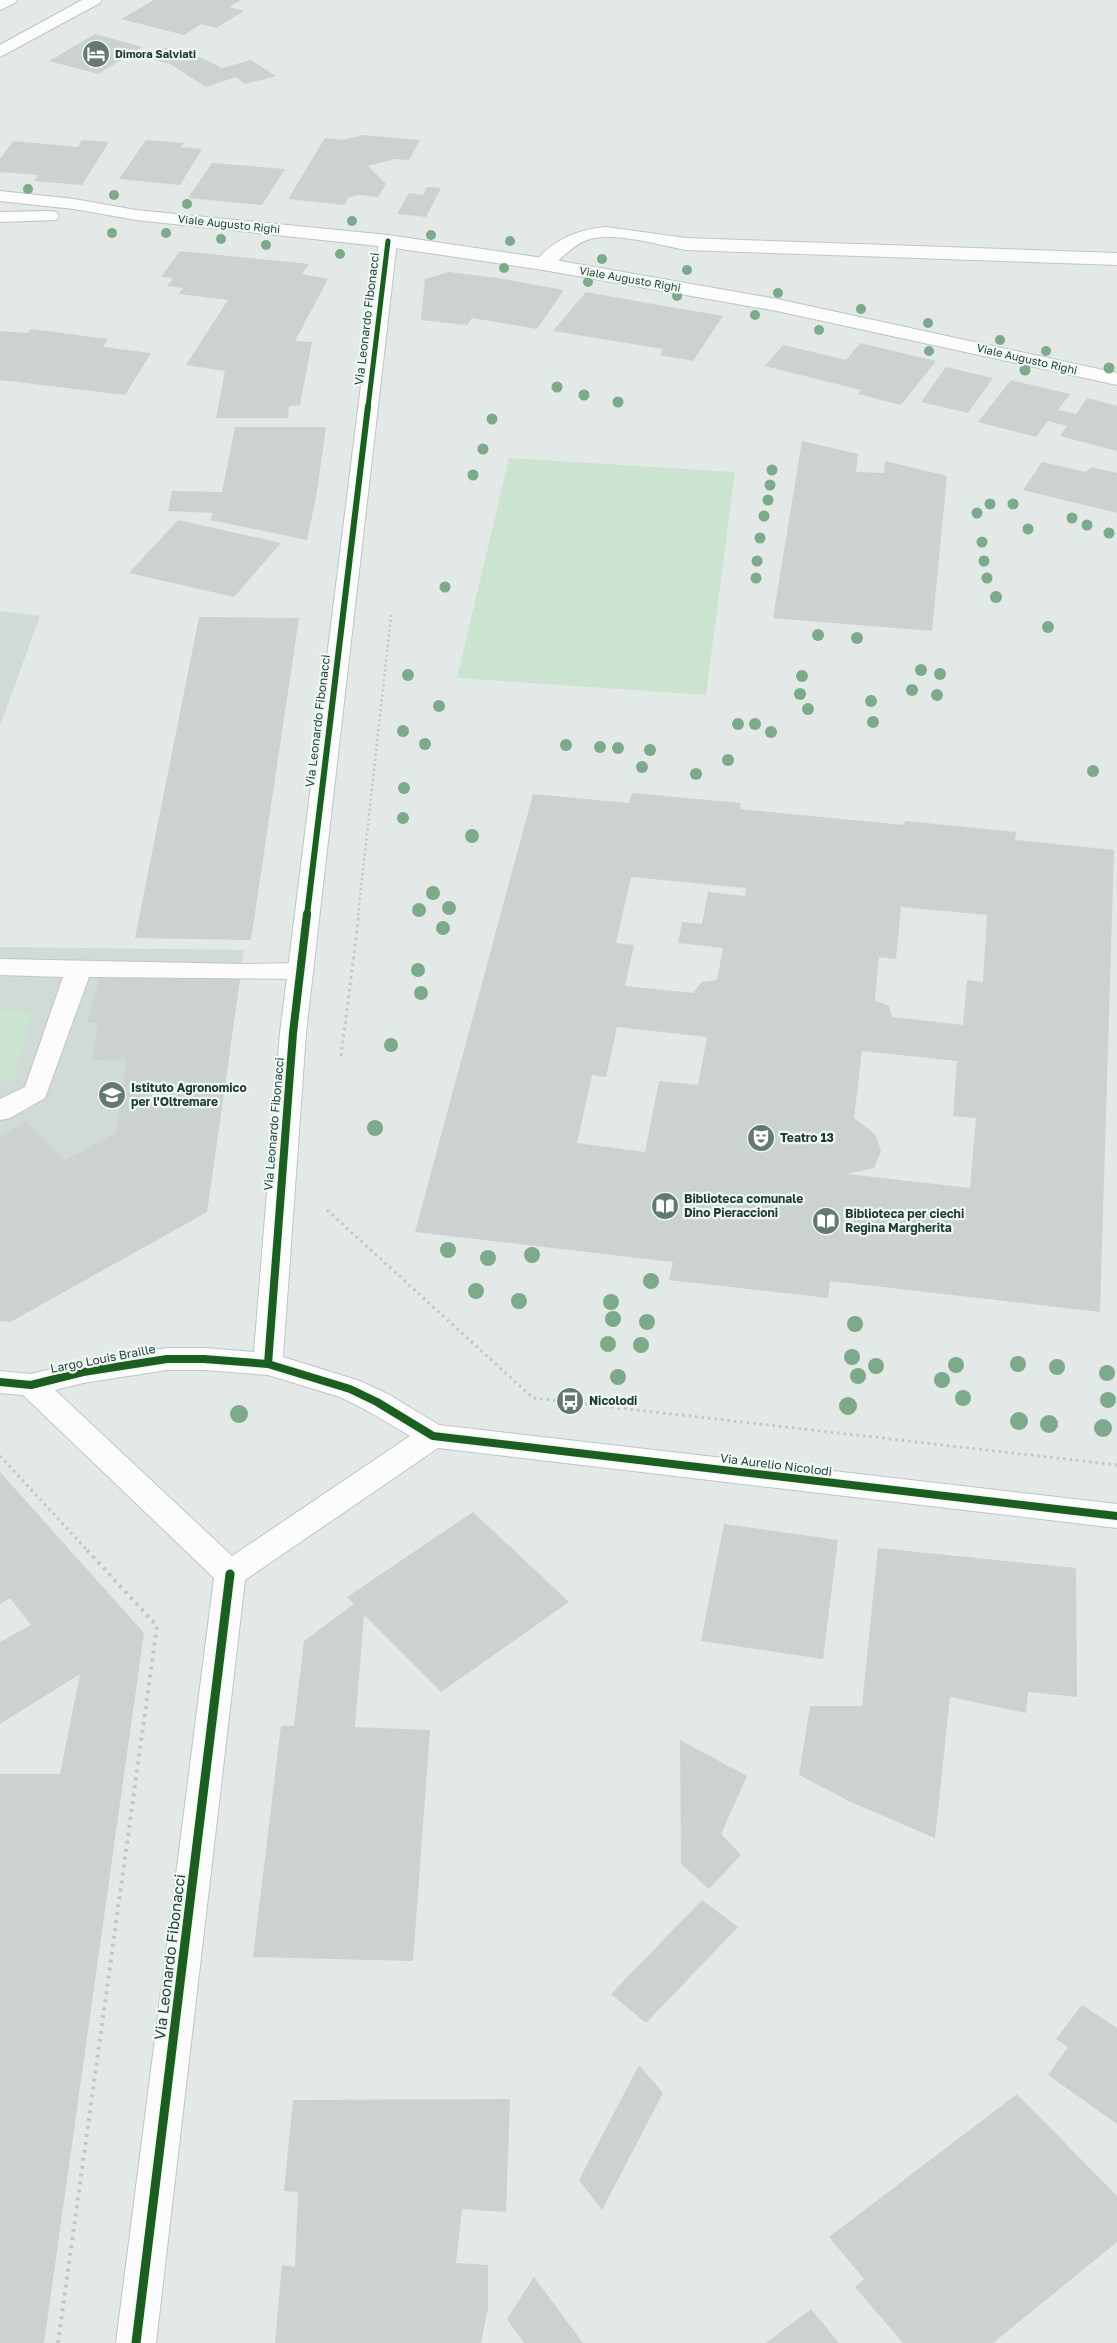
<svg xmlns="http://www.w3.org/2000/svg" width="1117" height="2343" viewBox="0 0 1117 2343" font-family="'Golos Text',sans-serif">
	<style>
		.built { fill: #d0dbd6 }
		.green { fill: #cbe4d1 }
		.building { fill: #cbd2cf; fill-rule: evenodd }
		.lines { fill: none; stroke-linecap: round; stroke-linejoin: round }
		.lane-casing { stroke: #c0c6c3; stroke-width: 2 }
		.street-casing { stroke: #c0c6c3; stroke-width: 2 }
		.secondary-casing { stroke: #bcc5c1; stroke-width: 2 }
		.path-far2 { stroke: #c0c9c5; stroke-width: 2.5; stroke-dasharray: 2 3; stroke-linecap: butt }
		.path-far1 { stroke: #c0c9c5; stroke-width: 3; stroke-dasharray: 2.5 4; stroke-linecap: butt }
		.path { stroke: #c0c9c5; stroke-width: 4; stroke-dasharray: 3 5; stroke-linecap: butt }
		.lane { fill: #fbfcfb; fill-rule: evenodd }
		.street { fill: #fbfcfb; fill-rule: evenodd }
		.secondary { fill: #fbfcfb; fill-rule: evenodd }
		.cycleway-far3-casing { stroke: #f0f8f4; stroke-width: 7 }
		.cycleway-far2-casing { stroke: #f0f8f4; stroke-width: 9 }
		.cycleway-far1-casing { stroke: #f0f8f4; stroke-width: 11 }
		.cycleway-casing { stroke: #f0f8f4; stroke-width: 12 }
		.cycleway-far3 { stroke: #1b5e20; stroke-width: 5 }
		.cycleway-far2 { stroke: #1b5e20; stroke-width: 6 }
		.cycleway-far1 { stroke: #1b5e20; stroke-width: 8 }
		.cycleway { stroke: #1b5e20; stroke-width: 9 }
		.tree { fill: #7caa8b }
		.labels { text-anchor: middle; stroke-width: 4.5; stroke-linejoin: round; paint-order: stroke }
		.far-poi-label { font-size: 11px; font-weight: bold; fill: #1f3d34; stroke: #f0f8f4; text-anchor: start }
		.far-street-label { font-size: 11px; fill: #1f3d34; stroke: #f0f8f4 }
		.street-label { font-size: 12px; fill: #1f3d34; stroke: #f0f8f4 }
		.poi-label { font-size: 12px; font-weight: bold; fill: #1f3d34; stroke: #f0f8f4; text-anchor: start }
		.near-street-label { font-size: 15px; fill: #1f3d34; stroke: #f0f8f4 }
	</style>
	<rect width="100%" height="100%" fill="#e3e9e6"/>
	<g class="built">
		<path d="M0,611L40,616L0,726Z"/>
		<path d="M0,947L244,950L207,1212L10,1322L0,1321Z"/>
	</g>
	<g class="green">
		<path d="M509,458L735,472L706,695L457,678Z"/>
		<path d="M0,1010L33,1012L13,1080L0,1078Z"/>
	</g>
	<g class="building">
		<path d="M154,0H241L229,7L244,11L216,28L201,24L184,35L121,19Z"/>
		<path d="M95,34L143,47L98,74L49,61Z"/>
		<path d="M165,48L204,59L222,68L251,60L276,76L245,84L236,77L206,87L170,64L146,58Z"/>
		<path d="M363,135L420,140L409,160L395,159L368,166L386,184L378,197L360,195L349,197L344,205L288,199L325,138L342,140Z"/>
		<path d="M82,140L109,142L82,185L34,181L38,175L0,172V159L13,141L78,147Z"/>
		<path d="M146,140L184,143L181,147L202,149L180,185L119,179Z"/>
		<path d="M212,163L285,169L262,205L188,198Z"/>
		<path d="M427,187L441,188L426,217L397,214L409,193L423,195Z"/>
		<path d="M180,251L309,264L302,274L328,279L295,341L312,342L300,405L289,406L288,418H216L225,371L186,365L228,300L179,294L183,288L167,286L173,278L161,277Z"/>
		<path d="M449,272L497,278L564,290L537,329L472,318L467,325L421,320L425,279Z"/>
		<path d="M586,292L653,304L723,316L693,361L660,355L663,349L553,331Z"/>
		<path d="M31,329L108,339L103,347L151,353L125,395L0,380V331L28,333Z"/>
		<path d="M860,343L936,361L901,405L858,394L861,390L765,366L783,345L846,360Z"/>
		<path d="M946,367L993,378L968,413L921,402Z"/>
		<path d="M1011,380L1070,394L1058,410L1076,414L1087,398L1117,406V451L1060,436L1067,426L1048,421L1036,437L978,422Z"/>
		<path d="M235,427H326L317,492L307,540L210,520L213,513L168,511L172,491L222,492Z"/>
		<path d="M802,441L858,454L856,472L884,473L885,461L947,476L932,631L773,618Z"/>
		<path d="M1042,462L1086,472L1091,467L1117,473V513L1023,490Z"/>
		<path d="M178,520L281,543L234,597L129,573Z"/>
		<path d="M199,617L299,618L251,940L135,938Z"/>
		<path d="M632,793L741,803L740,809L904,825L905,821L1016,832L1015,840L1114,850L1100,1312L830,1281L828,1298L669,1280L673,1262L415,1232L533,794L629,803ZM631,877L746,888L745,896L708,892L702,924L682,922L678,943L723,948L717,980L702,982L693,993L625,986L634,945L616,943ZM901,907L987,915L983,982L967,980L963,1025L892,1017L889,1006L875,1000L879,957L896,959ZM617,1027L707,1037L698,1085L659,1081L645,1152L577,1143L592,1075L606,1077ZM862,1051L957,1061L953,1116L976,1118L970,1188L847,1174L874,1168L881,1151L875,1134L854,1118Z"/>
		<path d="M100,978L240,979L207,1212L10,1322L0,1321V1136L26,1122L65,1160L116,1133L127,1059L92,1060L98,1023H87Z"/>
		<path d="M0,1472L144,1633L44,2343H0V1774H60L80,1674L0,1724V1642L31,1625L10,1598L0,1604Z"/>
		<path d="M473,1512L569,1602L441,1692L364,1615L355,1727L430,1730L413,1961L253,1957L281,1726H294L304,1641L354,1604L347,1597Z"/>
		<path d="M724,1524L838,1540L823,1659L701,1641Z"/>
		<path d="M878,1548L1076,1568L1077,1697L1028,1692L1026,1713L950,1697L935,1838L851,1802L799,1775L810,1706H862Z"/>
		<path d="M680,1740L747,1776L721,1834L741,1855L709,1889L681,1864Z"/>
		<path d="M702,1900L738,1927L646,2023L611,1994Z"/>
		<path d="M1082,2005L1117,2028V2124L1048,2075L1068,2047L1056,2039Z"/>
		<path d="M639,2065L663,2093L602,2210L579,2180Z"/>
		<path d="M1017,2094L1117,2196V2242L993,2343H903L855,2287L864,2279L829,2237Z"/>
		<path d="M510,2099L506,2212L462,2209L456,2263L488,2265V2308L481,2343H275L282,2265L295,2267L298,2192L284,2191L293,2100Z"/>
		<path d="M534,2277L583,2343H524L507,2319Z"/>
		<path d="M811,2309L839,2343H766Z"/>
	</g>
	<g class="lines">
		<g class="lane-casing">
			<g id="lane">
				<path d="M0,0H17L15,3L0,10Z"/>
				<path d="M606,227L686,238L1117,253V265L686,250C658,245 613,231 587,240C573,245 561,259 550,268H536L534,264C550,241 578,229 606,227Z"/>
				<path d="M0,959L245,964L301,963L310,965L314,971L310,977L301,979L89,977L45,1098L10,1118L0,1120V1099L25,1087L63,977L0,975Z"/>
			</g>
		</g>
		<g class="street-casing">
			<path id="street" d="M388,235L394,237L397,241L306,1033L283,1357L360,1381L388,1394L439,1425L1117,1504V1528L438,1448L245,1580L156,2343H116L214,1578L23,1395L0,1393V1371L31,1374L83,1361L167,1348H204L254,1352L280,1033L379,241L382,237ZM167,1370H204L268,1375L340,1397L366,1410L410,1436L232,1556L55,1390L83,1383Z"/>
		</g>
		<g class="secondary-casing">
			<g id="secondary">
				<path d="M82,0H102L100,3L0,57V45Z"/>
				<path d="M0,191L74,199L136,210L388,235L543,258L777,299L1117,373V385L777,311L543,270L388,247L136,220L74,209L0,201Z"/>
				<path d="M50,211L56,212L59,216L56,220L0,222V212Z"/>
			</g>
		</g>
		<path class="path-far2" d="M358,915L391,615"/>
		<g class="path-far1">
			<path d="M341,1056L359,914"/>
			<path d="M327,1210L533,1398L1117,1465"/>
			<path d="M0,1456L87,1550"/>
		</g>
		<path class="path" d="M58,2343L157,1626L86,1549"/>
		<use href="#lane" class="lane"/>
		<use href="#street" class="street"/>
		<use href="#secondary" class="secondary"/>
		<g class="cycleway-far3-casing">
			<path id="cycleway-far3" d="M368,407L388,241"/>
		</g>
		<g class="cycleway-far2-casing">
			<path id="cycleway-far2" d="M307,915L368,406"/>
		</g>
		<g class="cycleway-far1-casing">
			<g id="cycleway-far1">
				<path d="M268,1364L293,1033L307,914"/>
				<path d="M0,1382L31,1385L83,1372L167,1359H204L268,1364L350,1389L377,1402L433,1436L1117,1516"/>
			</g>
		</g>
		<g class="cycleway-casing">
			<path id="cycleway" d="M136,2343L230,1574"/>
		</g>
		<use href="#cycleway-far3" class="cycleway-far3"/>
		<use href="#cycleway-far2" class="cycleway-far2"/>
		<use href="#cycleway-far1" class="cycleway-far1"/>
		<use href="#cycleway" class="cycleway"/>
	</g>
	<g class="tree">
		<circle cx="28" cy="189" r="5"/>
		<circle cx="114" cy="195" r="5"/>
		<circle cx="187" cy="204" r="5"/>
		<circle cx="352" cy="221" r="5"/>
		<circle cx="112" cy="233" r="5"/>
		<circle cx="166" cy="233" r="5"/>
		<circle cx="431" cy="235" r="5"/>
		<circle cx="221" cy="239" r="5"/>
		<circle cx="510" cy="241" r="5"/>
		<circle cx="266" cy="245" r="5"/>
		<circle cx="340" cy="254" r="5"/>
		<circle cx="602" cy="259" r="5"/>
		<circle cx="504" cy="268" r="5"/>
		<circle cx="687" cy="270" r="5"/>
		<circle cx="588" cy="282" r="5"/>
		<circle cx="778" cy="293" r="5"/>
		<circle cx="677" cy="296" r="5"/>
		<circle cx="861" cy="309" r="5"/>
		<circle cx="755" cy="315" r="5"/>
		<circle cx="928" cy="323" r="5"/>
		<circle cx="819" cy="330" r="5"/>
		<circle cx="1000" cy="340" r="5"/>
		<circle cx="929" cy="351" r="5"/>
		<circle cx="1046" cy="351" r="5"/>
		<circle cx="1109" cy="368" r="5.5"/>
		<circle cx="1025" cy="370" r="5.5"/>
		<circle cx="557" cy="387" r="5.5"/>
		<circle cx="584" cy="395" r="5.5"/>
		<circle cx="618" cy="402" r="5.5"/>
		<circle cx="492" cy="419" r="5.5"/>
		<circle cx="483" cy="449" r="5.5"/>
		<circle cx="772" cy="470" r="5.5"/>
		<circle cx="473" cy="475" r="5.5"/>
		<circle cx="770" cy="485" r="5.5"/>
		<circle cx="768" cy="500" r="5.5"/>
		<circle cx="990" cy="504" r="5.5"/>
		<circle cx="1013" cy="504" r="5.5"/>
		<circle cx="977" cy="513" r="5.5"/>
		<circle cx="764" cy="516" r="5.5"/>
		<circle cx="1072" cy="518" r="5.5"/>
		<circle cx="1087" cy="525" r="5.5"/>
		<circle cx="1028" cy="529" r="5.5"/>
		<circle cx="1109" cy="533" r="5.5"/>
		<circle cx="760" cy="538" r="5.5"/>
		<circle cx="982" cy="542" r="5.5"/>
		<circle cx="757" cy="561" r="5.5"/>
		<circle cx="984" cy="561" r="5.5"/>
		<circle cx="756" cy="578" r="5.5"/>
		<circle cx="987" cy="578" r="5.5"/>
		<circle cx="445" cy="587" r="5.5"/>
		<circle cx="996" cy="597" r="6"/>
		<circle cx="1048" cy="627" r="6"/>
		<circle cx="818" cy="635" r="6"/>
		<circle cx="857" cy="638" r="6"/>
		<circle cx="921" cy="670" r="6"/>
		<circle cx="940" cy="674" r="6"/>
		<circle cx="408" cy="675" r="6"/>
		<circle cx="802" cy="676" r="6"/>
		<circle cx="912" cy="690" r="6"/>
		<circle cx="800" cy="694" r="6"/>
		<circle cx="937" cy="695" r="6"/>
		<circle cx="871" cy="701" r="6"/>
		<circle cx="439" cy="706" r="6"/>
		<circle cx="808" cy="709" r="6"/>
		<circle cx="873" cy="722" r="6"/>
		<circle cx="738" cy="724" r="6"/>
		<circle cx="755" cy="724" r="6"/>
		<circle cx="403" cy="731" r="6"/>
		<circle cx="771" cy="732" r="6"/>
		<circle cx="425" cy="744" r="6"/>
		<circle cx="566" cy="745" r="6"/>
		<circle cx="600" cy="747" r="6"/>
		<circle cx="618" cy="748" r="6"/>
		<circle cx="650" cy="750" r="6"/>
		<circle cx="728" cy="760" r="6"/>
		<circle cx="642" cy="767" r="6"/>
		<circle cx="1093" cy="771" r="6"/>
		<circle cx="696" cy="774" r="6"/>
		<circle cx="404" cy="788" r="6"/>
		<circle cx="403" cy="818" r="6"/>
		<circle cx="472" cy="836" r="7"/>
		<circle cx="433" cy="893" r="7"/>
		<circle cx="449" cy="908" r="7"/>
		<circle cx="419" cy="910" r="7"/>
		<circle cx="443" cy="928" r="7"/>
		<circle cx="418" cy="970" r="7"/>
		<circle cx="421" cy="993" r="7"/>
		<circle cx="391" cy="1045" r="7"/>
		<circle cx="375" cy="1128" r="8"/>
		<circle cx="448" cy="1250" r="8"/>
		<circle cx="532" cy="1255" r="8"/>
		<circle cx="488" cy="1258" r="8"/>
		<circle cx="651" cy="1281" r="8"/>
		<circle cx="476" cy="1291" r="8"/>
		<circle cx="519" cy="1301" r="8"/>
		<circle cx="611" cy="1302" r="8"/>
		<circle cx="613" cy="1319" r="8"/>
		<circle cx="647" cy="1322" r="8"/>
		<circle cx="855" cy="1324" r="8"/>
		<circle cx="608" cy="1344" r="8"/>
		<circle cx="641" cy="1345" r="8"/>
		<circle cx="852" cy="1357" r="8"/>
		<circle cx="1018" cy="1364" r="8"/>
		<circle cx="956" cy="1365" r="8"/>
		<circle cx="876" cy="1366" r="8"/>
		<circle cx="1057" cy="1367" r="8"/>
		<circle cx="1107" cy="1373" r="8"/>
		<circle cx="858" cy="1376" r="8"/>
		<circle cx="618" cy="1377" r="8"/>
		<circle cx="942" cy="1380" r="8"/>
		<circle cx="963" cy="1398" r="8"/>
		<circle cx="1108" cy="1400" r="8"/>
		<circle cx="848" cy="1406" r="9"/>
		<circle cx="239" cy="1414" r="9"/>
		<circle cx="1019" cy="1421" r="9"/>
		<circle cx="1049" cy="1424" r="9"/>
		<circle cx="1103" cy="1428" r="9"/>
	</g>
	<defs>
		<g id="hotel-disc" transform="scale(1.4375)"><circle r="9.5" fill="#647972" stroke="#f0f8f4"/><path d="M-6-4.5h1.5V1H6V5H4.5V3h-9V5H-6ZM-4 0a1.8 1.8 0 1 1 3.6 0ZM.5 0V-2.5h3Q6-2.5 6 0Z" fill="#fff"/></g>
		<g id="school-disc" transform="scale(1.4375)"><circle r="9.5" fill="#647972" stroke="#f0f8f4"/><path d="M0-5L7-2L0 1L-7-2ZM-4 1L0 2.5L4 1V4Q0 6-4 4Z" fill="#fff"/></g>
		<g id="theatre-disc" transform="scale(1.4375)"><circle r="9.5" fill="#647972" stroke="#f0f8f4"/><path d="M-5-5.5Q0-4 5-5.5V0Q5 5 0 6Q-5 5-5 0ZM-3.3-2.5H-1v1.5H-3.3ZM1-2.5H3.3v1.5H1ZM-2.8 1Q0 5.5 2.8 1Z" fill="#fff"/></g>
		<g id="library-disc" transform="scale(1.4375)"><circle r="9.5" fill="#647972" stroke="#f0f8f4"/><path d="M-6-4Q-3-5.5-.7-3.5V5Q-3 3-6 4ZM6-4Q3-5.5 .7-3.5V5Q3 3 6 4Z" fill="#fff"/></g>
		<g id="bus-disc" transform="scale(1.4375)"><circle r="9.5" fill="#647972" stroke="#f0f8f4"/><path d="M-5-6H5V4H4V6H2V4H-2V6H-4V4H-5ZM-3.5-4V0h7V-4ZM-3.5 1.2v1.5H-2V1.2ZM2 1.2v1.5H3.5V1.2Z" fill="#fff"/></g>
	</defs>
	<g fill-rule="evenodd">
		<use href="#hotel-disc" x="96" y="54"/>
		<use href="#school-disc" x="112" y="1095"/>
		<use href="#theatre-disc" x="761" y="1138"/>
		<use href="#library-disc" x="665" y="1206"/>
		<use href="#library-disc" x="826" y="1221"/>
		<use href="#bus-disc" x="570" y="1401"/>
	</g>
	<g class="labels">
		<g class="far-poi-label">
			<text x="115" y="58">Dimora Salviati</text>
		</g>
		<g class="far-street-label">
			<text transform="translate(229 224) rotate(6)" y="4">Viale Augusto Righi</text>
			<text transform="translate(630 279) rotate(10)" y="4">Viale Augusto Righi</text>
			<text transform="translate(1027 359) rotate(13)" y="4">Viale Augusto Righi</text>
		</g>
		<g class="street-label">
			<text transform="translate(367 319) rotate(-83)" y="4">Via Leonardo Fibonacci</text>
			<text transform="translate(318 721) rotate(-83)" y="4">Via Leonardo Fibonacci</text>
			<text transform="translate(274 1124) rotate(-85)" y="4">Via Leonardo Fibonacci</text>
			<text transform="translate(103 1359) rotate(-11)" y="4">Largo Louis Braille</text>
			<text transform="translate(776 1465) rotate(7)" y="4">Via Aurelio Nicolodi</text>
		</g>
		<g class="poi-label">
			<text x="131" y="1092">Istituto Agronomico<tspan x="131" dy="14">per l'Oltremare</tspan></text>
			<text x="780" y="1142">Teatro 13</text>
			<text x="684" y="1203">Biblioteca comunale<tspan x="684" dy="14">Dino Pieraccioni</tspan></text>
			<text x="845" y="1218">Biblioteca per ciechi<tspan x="845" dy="14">Regina Margherita</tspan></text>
			<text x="589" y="1405">Nicolodi</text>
		</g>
		<g class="near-street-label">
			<text transform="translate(170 1957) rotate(-83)" y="5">Via Leonardo Fibonacci</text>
		</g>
	</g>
</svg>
